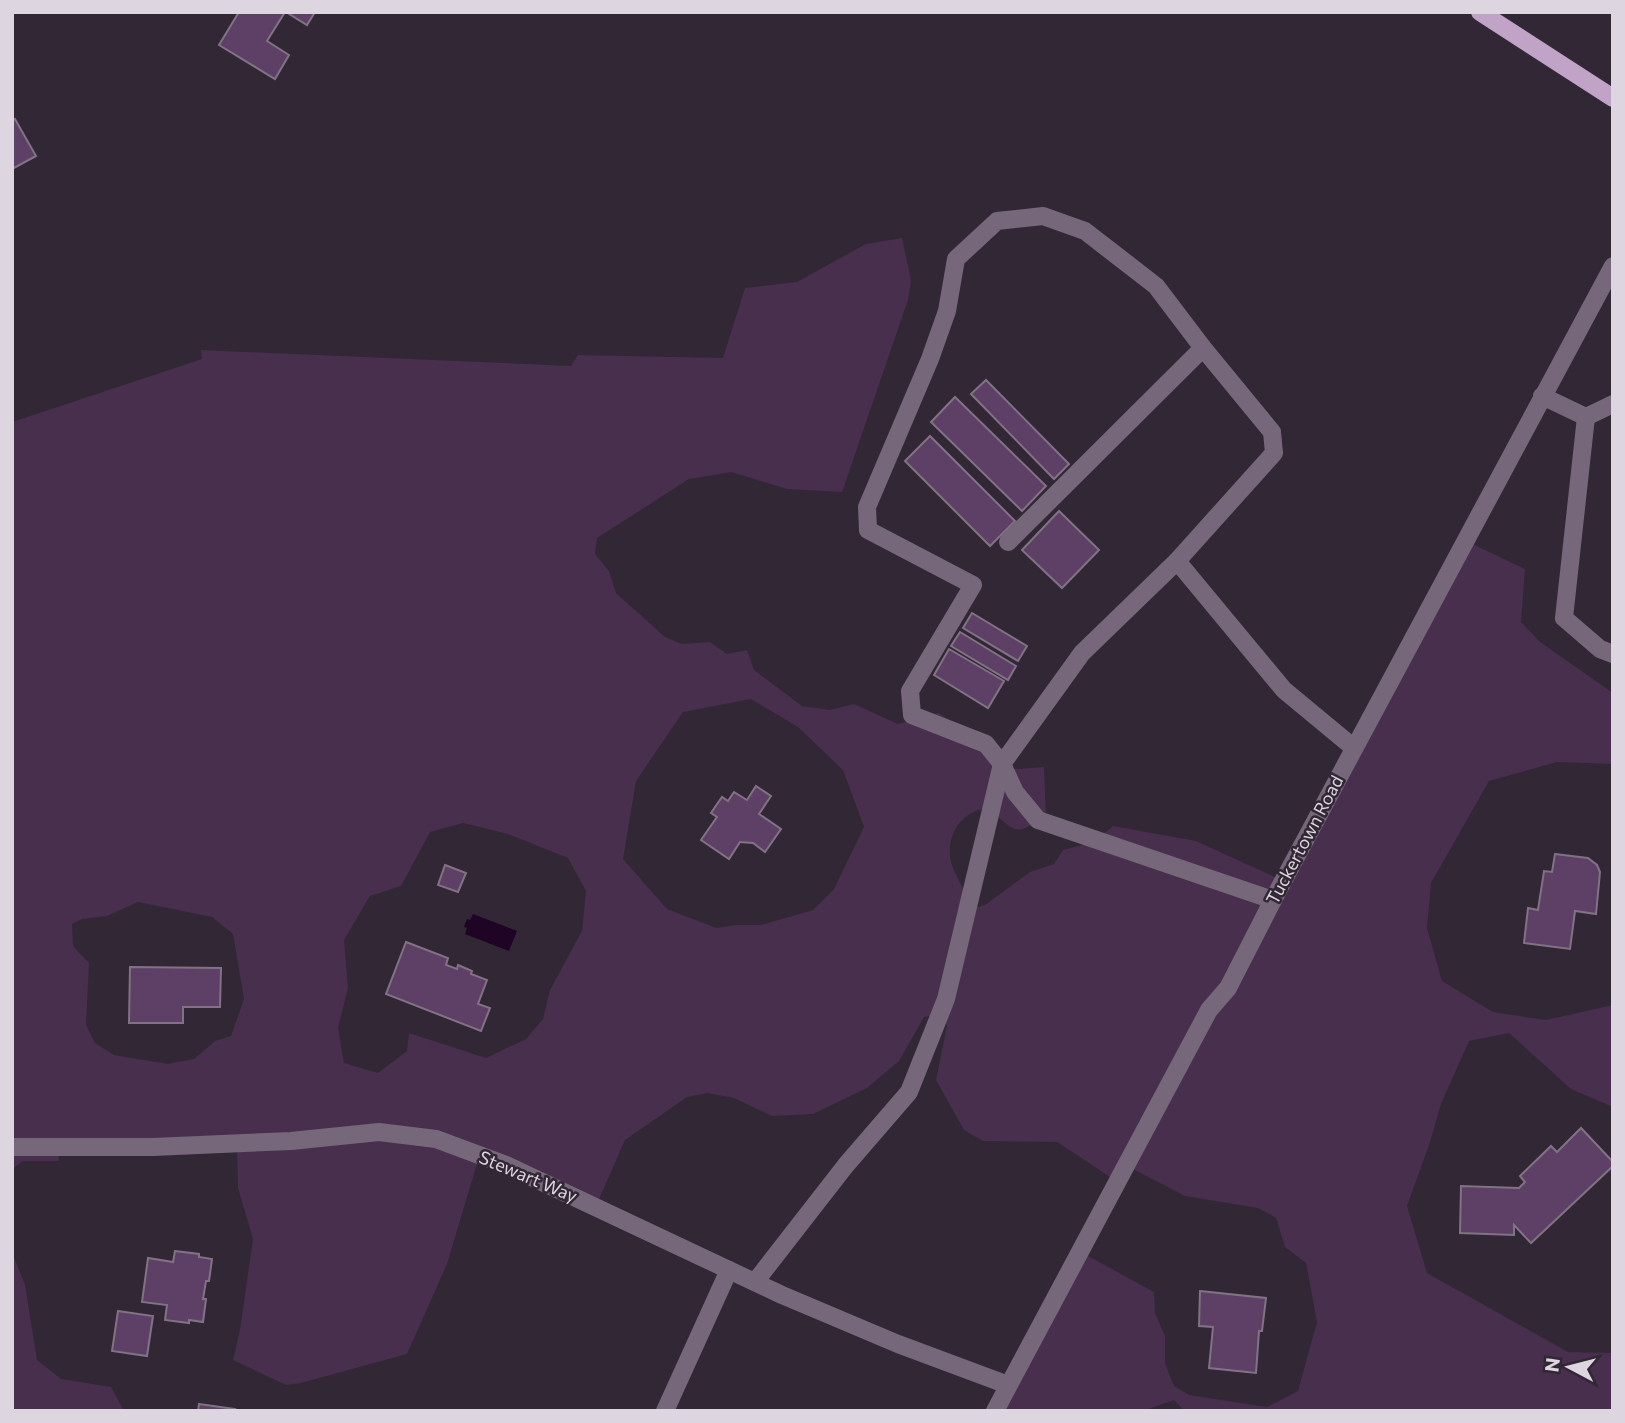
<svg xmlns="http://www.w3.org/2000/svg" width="1625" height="1423" viewBox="0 0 1625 1423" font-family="Commissioner,sans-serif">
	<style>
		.green { fill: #472f4d; fill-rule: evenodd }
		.water { fill: #1f0426 }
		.building { fill: #5e3f65; stroke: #807384; stroke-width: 2 }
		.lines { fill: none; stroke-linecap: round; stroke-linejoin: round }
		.minor { stroke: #76687a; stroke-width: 18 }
		.major { stroke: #c1a3c8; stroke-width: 18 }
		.labels { text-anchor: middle; stroke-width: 5; stroke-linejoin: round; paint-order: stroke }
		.street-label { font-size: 18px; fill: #ddd5df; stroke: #322735 }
	</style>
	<rect width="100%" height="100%" fill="#322735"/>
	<g class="green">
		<path d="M902,238L911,280L908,300L842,492L787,489L731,472L689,479L597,538L595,554L609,571L616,593L665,637L682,644L710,642L727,654L747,650L754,670L802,706L830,710L854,704L898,724L938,713L977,736L1002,770L1044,767L1046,816C1012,838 1017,831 987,808C963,811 948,832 950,856C951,870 967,895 974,908L985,905L1030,872L1054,864L1063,850L1094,842L1113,826L1196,841L1277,878L1462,539L1525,569L1521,622L1540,642L1613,693V764L1557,762L1489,781L1431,883L1427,928L1442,981L1493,1012L1546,1020L1613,1005V1107L1571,1089L1509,1033L1469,1041L1441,1104L1430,1142L1407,1206L1427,1273L1568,1352L1613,1353V1411H1184L1174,1400L1143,1411H989L1077,1250L1154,1292L1155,1313L1165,1336V1363L1174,1386L1189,1395L1267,1407L1298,1391L1317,1322L1306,1263L1285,1247L1276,1218L1258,1208L1185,1196L1127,1166L1113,1179L1057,1142L983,1141L964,1130L936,1080L947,1026L941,1015L924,1017L899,1061L867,1088L813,1114L772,1116L734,1098L707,1093L687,1097L625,1140L596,1206L479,1157L447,1264L407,1354L301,1383L286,1385L233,1360L240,1330L253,1239L238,1188L237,1147L58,1150L59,1161H23L12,1169V422L202,359L201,350L571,366L578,355L723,358L745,288L797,282L866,244ZM751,699L798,727L843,770L864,827L834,889L813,910L761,925H736L716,928L667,909L623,859L636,781L683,712ZM463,823L508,834L568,858L586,891L582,931L550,990L543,1019L526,1039L486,1058L409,1033L407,1051L378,1073L344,1063L338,1028L348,988L344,940L370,896L401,886L430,832ZM138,902L212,917L233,934L244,999L231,1036L215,1041L194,1059L168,1064L114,1055L95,1043L86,1025L89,963L73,946L72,924L82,919L107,916Z"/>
		<path d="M12,1252L25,1285L37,1360L61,1379L111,1387L124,1411H12Z"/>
	</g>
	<path class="water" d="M473,914L517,931L509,951L465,934L467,928L464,927L467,919L470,920Z"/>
	<g class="building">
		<path d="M239,12H285L267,41L289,55L275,79L219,45Z"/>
		<path d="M286,12H315L307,25Z"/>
		<path d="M15,119L36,156L12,169V121Z"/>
		<path d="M986,380L1069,464L1054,479L971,394Z"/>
		<path d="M955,397L1046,486L1022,511L931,422Z"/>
		<path d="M930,436L1015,521L990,546L905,461Z"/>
		<path d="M1059,511L1099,550L1062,588L1022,550Z"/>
		<path d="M972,613L1027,646L1018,661L963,628Z"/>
		<path d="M960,632L1016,666L1008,680L951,646Z"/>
		<path d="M949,649L1004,681L988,708L934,675Z"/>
		<path d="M756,786L771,796L759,814L781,829L765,852L753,843L740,842L729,859L701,840L717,817L711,813L722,797L728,801L734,792L747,800Z"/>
		<path d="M1555,854L1588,858L1597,865L1600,872L1596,914L1575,911L1570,949L1524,943L1528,908L1538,910L1544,871L1552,872Z"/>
		<path d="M445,865L466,873L458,892L438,885Z"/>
		<path d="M406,942L448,958L446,965L457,969L458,965L472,971L471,974L487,980L478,1004L490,1008L481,1031L386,994Z"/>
		<path d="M130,967L221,968L220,1007H183V1023H129Z"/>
		<path d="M1581,1128L1613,1162V1166L1531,1243L1514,1225V1235L1460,1233L1461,1186L1519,1188L1525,1182L1520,1176L1551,1146L1557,1152Z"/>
		<path d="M175,1251L199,1254V1257L212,1259L209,1281H206L203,1299H206L203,1322L189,1320V1323L165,1320L167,1305L142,1302L148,1258L173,1262Z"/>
		<path d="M1200,1291L1266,1298L1262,1331H1259L1256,1373L1209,1368L1213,1327L1199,1326Z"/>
		<path d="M118,1311L153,1316L147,1356L112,1351Z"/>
		<path d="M199,1404L235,1409L234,1411H198Z"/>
	</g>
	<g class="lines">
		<g class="minor">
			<path d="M1542,396L1586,417L1613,404"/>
			<path d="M1586,417L1564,618L1600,649L1613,654"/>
			<path d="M1008,542L1203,348"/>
			<path d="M1273,900L1038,820L1015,792L1002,764L986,744L912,715L910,691L973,585L868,530L867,507L930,359L947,311L956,259L997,221L1043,216L1085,231L1156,286L1203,348L1272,432L1274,453L1177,561L1284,690L1354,748"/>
			<path d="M12,1147H153L291,1141L379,1132L436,1139L506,1165L782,1295L898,1344L1008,1385"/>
			<path d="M755,1282L846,1165L909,1092L946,999L1002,764L1082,653L1177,561"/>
			<path d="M665,1411L729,1270"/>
			<path d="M995,1411L1209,1010L1228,988L1273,900L1613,266"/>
		</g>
		<path class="major" d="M1480,12L1613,98"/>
	</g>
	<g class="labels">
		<g class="street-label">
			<text transform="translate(1305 840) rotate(-62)" y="6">Tuckertown Road</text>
			<text transform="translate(528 1177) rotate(23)" y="6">Stewart Way</text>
		</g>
	</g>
	<rect width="1625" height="1423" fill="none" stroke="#ddd5df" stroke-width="28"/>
	<g transform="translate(1569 1367) rotate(277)" stroke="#322735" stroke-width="5" paint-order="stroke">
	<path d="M0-5L12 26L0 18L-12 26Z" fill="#ddd5df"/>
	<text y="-10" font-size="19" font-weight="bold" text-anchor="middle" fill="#ddd5df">N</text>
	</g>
</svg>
